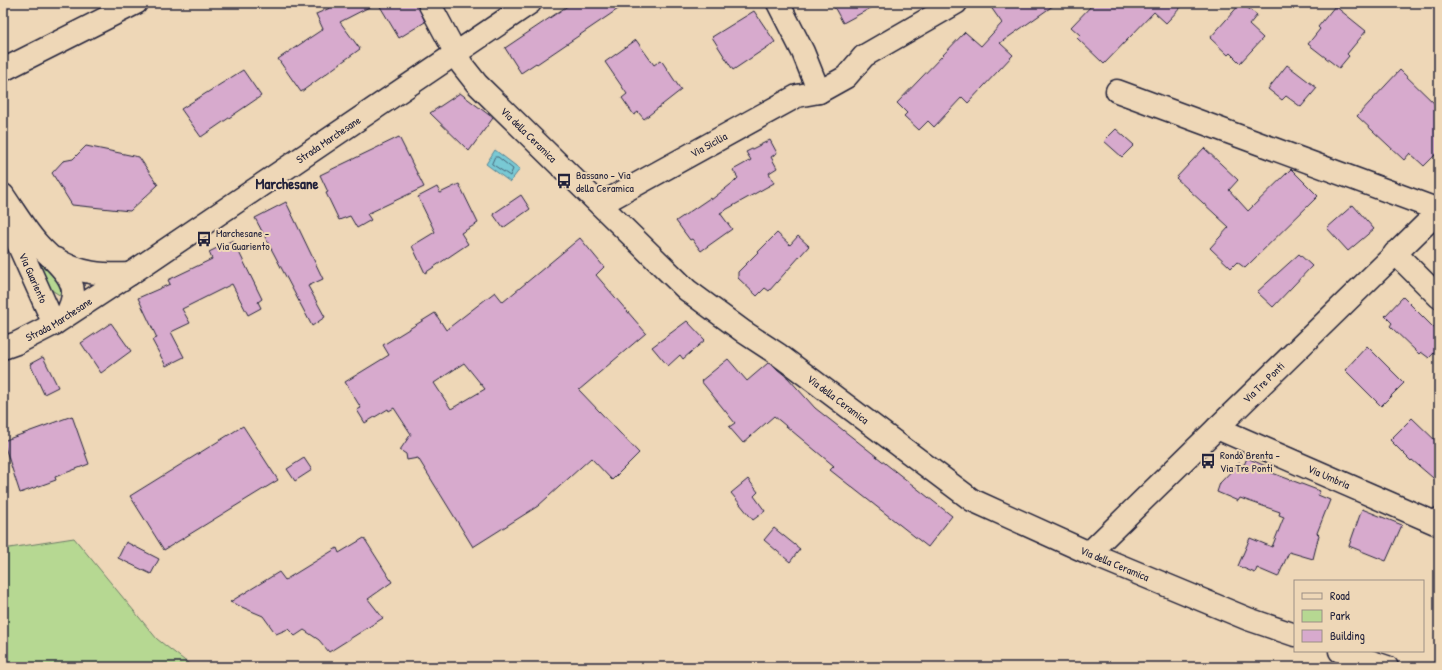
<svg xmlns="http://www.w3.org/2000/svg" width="1442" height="670" viewBox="0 0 1442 670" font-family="'Patrick Hand',sans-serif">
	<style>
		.green { fill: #b6d892; stroke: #6c7d66 }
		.water { fill: #79c9d4; stroke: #568697 }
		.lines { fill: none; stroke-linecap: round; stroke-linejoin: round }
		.shore { stroke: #456578; stroke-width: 1 }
		.building { fill: #d7aacd; stroke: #22223b; fill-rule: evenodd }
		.street-casing { stroke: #22223b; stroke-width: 25 }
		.secondary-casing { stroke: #22223b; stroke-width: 25 }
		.street { stroke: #eed7b7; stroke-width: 22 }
		.secondary { stroke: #eed7b7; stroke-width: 22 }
		.labels { text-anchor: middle; stroke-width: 4; stroke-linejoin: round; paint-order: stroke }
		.street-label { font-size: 11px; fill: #22223b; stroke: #eed7b7 }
		.poi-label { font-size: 11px; fill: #22223b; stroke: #eed7b7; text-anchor: start }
		.district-label { font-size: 15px; font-weight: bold; fill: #22223b; stroke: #eed7b7 }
	</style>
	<rect width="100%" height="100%" fill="#eed7b7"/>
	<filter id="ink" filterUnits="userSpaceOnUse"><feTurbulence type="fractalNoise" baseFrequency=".025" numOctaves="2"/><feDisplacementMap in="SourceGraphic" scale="8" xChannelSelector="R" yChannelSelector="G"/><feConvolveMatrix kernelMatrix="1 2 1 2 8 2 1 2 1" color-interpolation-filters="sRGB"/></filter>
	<g filter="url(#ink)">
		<g class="green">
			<path d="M32,251L60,283L61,296L50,289Z"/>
			<path d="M74,538L157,639L193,667H3V549Z"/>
		</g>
		<path class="water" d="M495,150L520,169L510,182L486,164Z"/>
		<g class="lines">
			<path class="shore" d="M495,157H498L513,169L510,176L492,164Z"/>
		</g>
		<g class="building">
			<path d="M326,3H377L340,22L360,49L301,92L278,59L323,29L316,14L330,8Z"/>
			<path d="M378,3H417L425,22L399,38Z"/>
			<path d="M572,3H627L537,64L536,63L521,73L505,48Z"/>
			<path d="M832,3H880L843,23Z"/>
			<path d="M988,3H1057L1000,43L1013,55L968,103L962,97L934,127L928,121L919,130L904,116L907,113L897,103L965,32L981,46L1002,23Z"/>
			<path d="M1094,3H1185L1166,23L1154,12L1104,64L1077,38L1080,35L1071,27Z"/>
			<path d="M1241,3L1257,15L1249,25L1263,38L1240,63L1230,53L1228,55L1210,38Z"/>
			<path d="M1335,6L1366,31L1347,54L1349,56L1339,68L1308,44L1320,29L1318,27Z"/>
			<path d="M754,11L775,42L733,70L712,37Z"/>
			<path d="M636,40L654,65L661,60L681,90L644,119L638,112L634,115L622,98L627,94L605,62Z"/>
			<path d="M1287,65L1317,88L1301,107L1286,96L1282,100L1268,89Z"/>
			<path d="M243,70L261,96L201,137L181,109Z"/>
			<path d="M1400,70L1439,108V151L1424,166L1410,153L1404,160L1357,116Z"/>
			<path d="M460,93L493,118L469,151L430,113Z"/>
			<path d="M1116,129L1134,145L1122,157L1104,141Z"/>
			<path d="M399,137L424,187L367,214L371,220L357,228L350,216L339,220L326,193L328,192L320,175Z"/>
			<path d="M770,140L777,153L771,157L777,168L769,173L774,183L720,213L732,229L701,251L692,239L690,240L676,221L710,198L711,200L735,181L738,178L733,170L751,160L746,152Z"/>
			<path d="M86,146L139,157L158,185L130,211L72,205L52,173L63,161L73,159Z"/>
			<path d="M1204,148L1238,180L1229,190L1248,211L1291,169L1318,196L1245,268L1237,262L1231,268L1210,248L1229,227L1176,178Z"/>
			<path d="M459,184L478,223L461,233L468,244L425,273L412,246L435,232L418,197L437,187L440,193Z"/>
			<path d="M521,195L530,209L503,228L493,214Z"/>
			<path d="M286,202L323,279L308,286L325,317L312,326L255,218Z"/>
			<path d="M1353,205L1374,229L1348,251L1327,228Z"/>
			<path d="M777,233L790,245L798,236L809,246L769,291L765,288L757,296L738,278V272Z"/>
			<path d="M580,238L604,267L596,275L646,333L579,390L639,453L612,480L591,458L538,506L473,547L418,458L407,460L406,454L400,450L411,434L394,408L389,411L388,409L365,423L357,410L361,408L345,382L389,355L383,345L435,313L446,330L495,292L503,302ZM464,363L485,389L451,409L434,383Z"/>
			<path d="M233,240L262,299L258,302L261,308L248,315L232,284L182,309L190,323L171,332L184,357L166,366L152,340L157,338L138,298L170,284L168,280L212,259L209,252Z"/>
			<path d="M1299,254L1312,266L1273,307L1257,292Z"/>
			<path d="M1403,297L1439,333V348L1429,358L1421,352L1419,354L1390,326L1392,323L1385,316Z"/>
			<path d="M687,321L705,340L683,359L680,355L668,366L652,347Z"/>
			<path d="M111,323L131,351L101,373L81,343Z"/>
			<path d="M1367,346L1404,383L1381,406L1345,370Z"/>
			<path d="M43,357L58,387L44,394L30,364Z"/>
			<path d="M728,359L747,381L768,363L772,365L788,378L815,408L952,516L928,547L830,470L834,466L774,416L743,443L729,427L735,423L701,381Z"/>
			<path d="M72,416L89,464L55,477L56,480L20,493L3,441Z"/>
			<path d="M1412,418L1439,444V483L1412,460L1411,461L1390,440Z"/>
			<path d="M243,426L278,480L164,550L130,496Z"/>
			<path d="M304,458L312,470L295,481L287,469Z"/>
			<path d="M1247,458L1268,467L1267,471L1320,491L1318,495L1330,500L1317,533L1319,535L1313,559L1289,552L1278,577L1257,568L1255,573L1238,566L1250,538L1272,547L1284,517L1279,515L1280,512L1240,498L1238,501L1217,492L1220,483L1239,463L1244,465Z"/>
			<path d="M748,479L758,492L754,496L765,511L753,520L731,493Z"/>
			<path d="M1362,509L1402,525L1386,561L1349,546Z"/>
			<path d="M774,528L800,549L790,562L764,540Z"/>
			<path d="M364,538L392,582L368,599L383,618L329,652L319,640L304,630L295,636L288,629L276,634L263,616L230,602L279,572L285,580L337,548L339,553Z"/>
			<path d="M126,542L159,559L151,574L118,558Z"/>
		</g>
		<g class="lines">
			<g class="street-casing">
				<g id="street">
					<path id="s1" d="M429,3L462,65L477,84L687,290L744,332L779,355L972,500L1089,553L1248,619L1295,635"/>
					<path d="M778,3L803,52L819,92"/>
					<path d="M3,70L136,3"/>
					<path d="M1117,91L1439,210"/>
					<path d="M3,195C14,211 24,228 37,243C48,256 65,267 71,283C76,294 71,306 66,315"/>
					<path id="s2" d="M601,204L797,96L819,92L846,77L864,56L956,3"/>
					<path id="s3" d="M5,215L54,324"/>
					<path d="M1395,253L1439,297"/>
					<path d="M56,259C79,274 104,275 130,274"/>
					<path id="s4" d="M1217,428L1435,523L1439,519"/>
					<path id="s5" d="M1089,553L1439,211"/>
					<path d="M1340,651L1387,667"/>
				</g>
			</g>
			<g class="secondary-casing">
				<g id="secondary">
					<path id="s6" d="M3,348L17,343L54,324L130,274L530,3"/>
				</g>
			</g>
			<use href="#street" class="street"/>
			<use href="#secondary" class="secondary"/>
		</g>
	</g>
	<defs>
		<g id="bus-bare" transform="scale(1.2)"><path d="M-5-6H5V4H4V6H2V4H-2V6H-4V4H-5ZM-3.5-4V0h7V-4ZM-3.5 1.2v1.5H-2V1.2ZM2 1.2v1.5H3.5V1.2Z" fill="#22223b" stroke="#eed7b7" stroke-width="2.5" paint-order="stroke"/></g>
	</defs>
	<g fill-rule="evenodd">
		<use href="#bus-bare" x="564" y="181"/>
		<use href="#bus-bare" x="204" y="239"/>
		<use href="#bus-bare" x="1208" y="461"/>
	</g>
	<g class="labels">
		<g class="street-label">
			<text dy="4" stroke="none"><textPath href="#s1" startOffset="167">Via della Ceramica</textPath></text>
			<text dy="4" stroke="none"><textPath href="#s6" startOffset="387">Strada Marchesane</textPath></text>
			<text dy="4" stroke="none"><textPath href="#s2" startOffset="123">Via Sicilia</textPath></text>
			<text dy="4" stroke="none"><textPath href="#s3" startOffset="69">Via Guariento</textPath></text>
			<text dy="4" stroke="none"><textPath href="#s6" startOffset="63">Strada Marchesane</textPath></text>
			<text dy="4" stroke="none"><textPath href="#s5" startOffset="244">Via Tre Ponti</textPath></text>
			<text dy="4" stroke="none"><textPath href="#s1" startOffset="575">Via della Ceramica</textPath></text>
			<text dy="4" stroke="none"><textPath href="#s4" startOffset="122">Via Umbria</textPath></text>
			<text dy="4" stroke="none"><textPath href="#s1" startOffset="899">Via della Ceramica</textPath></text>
		</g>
		<g class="poi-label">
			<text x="576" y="179">Bassano - Via<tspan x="576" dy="13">della Ceramica</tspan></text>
			<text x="216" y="237">Marchesane -<tspan x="216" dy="13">Via Guariento</tspan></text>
			<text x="1220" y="459">Rondò Brenta -<tspan x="1220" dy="13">Via Tre Ponti</tspan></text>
		</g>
		<g class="district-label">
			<text x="287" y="189">Marchesane</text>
		</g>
	</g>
	<rect width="1442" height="670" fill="none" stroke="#eed7b7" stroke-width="16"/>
	<rect x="8" y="8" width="1426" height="654" fill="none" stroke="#22223b" stroke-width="1.5" filter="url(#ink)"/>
	<rect x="1294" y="580" width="130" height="72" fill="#eed7b7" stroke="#9c8f85"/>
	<rect x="1302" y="593" width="20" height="6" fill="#eed7b7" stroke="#9c8f85"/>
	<text x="1330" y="600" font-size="12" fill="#22223b">Road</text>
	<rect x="1302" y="610" width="20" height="12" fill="#b6d892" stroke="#9c8f85"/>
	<text x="1330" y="620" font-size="12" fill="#22223b">Park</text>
	<rect x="1302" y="630" width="20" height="12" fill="#d7aacd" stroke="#9c8f85"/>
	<text x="1330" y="640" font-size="12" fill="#22223b">Building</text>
</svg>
